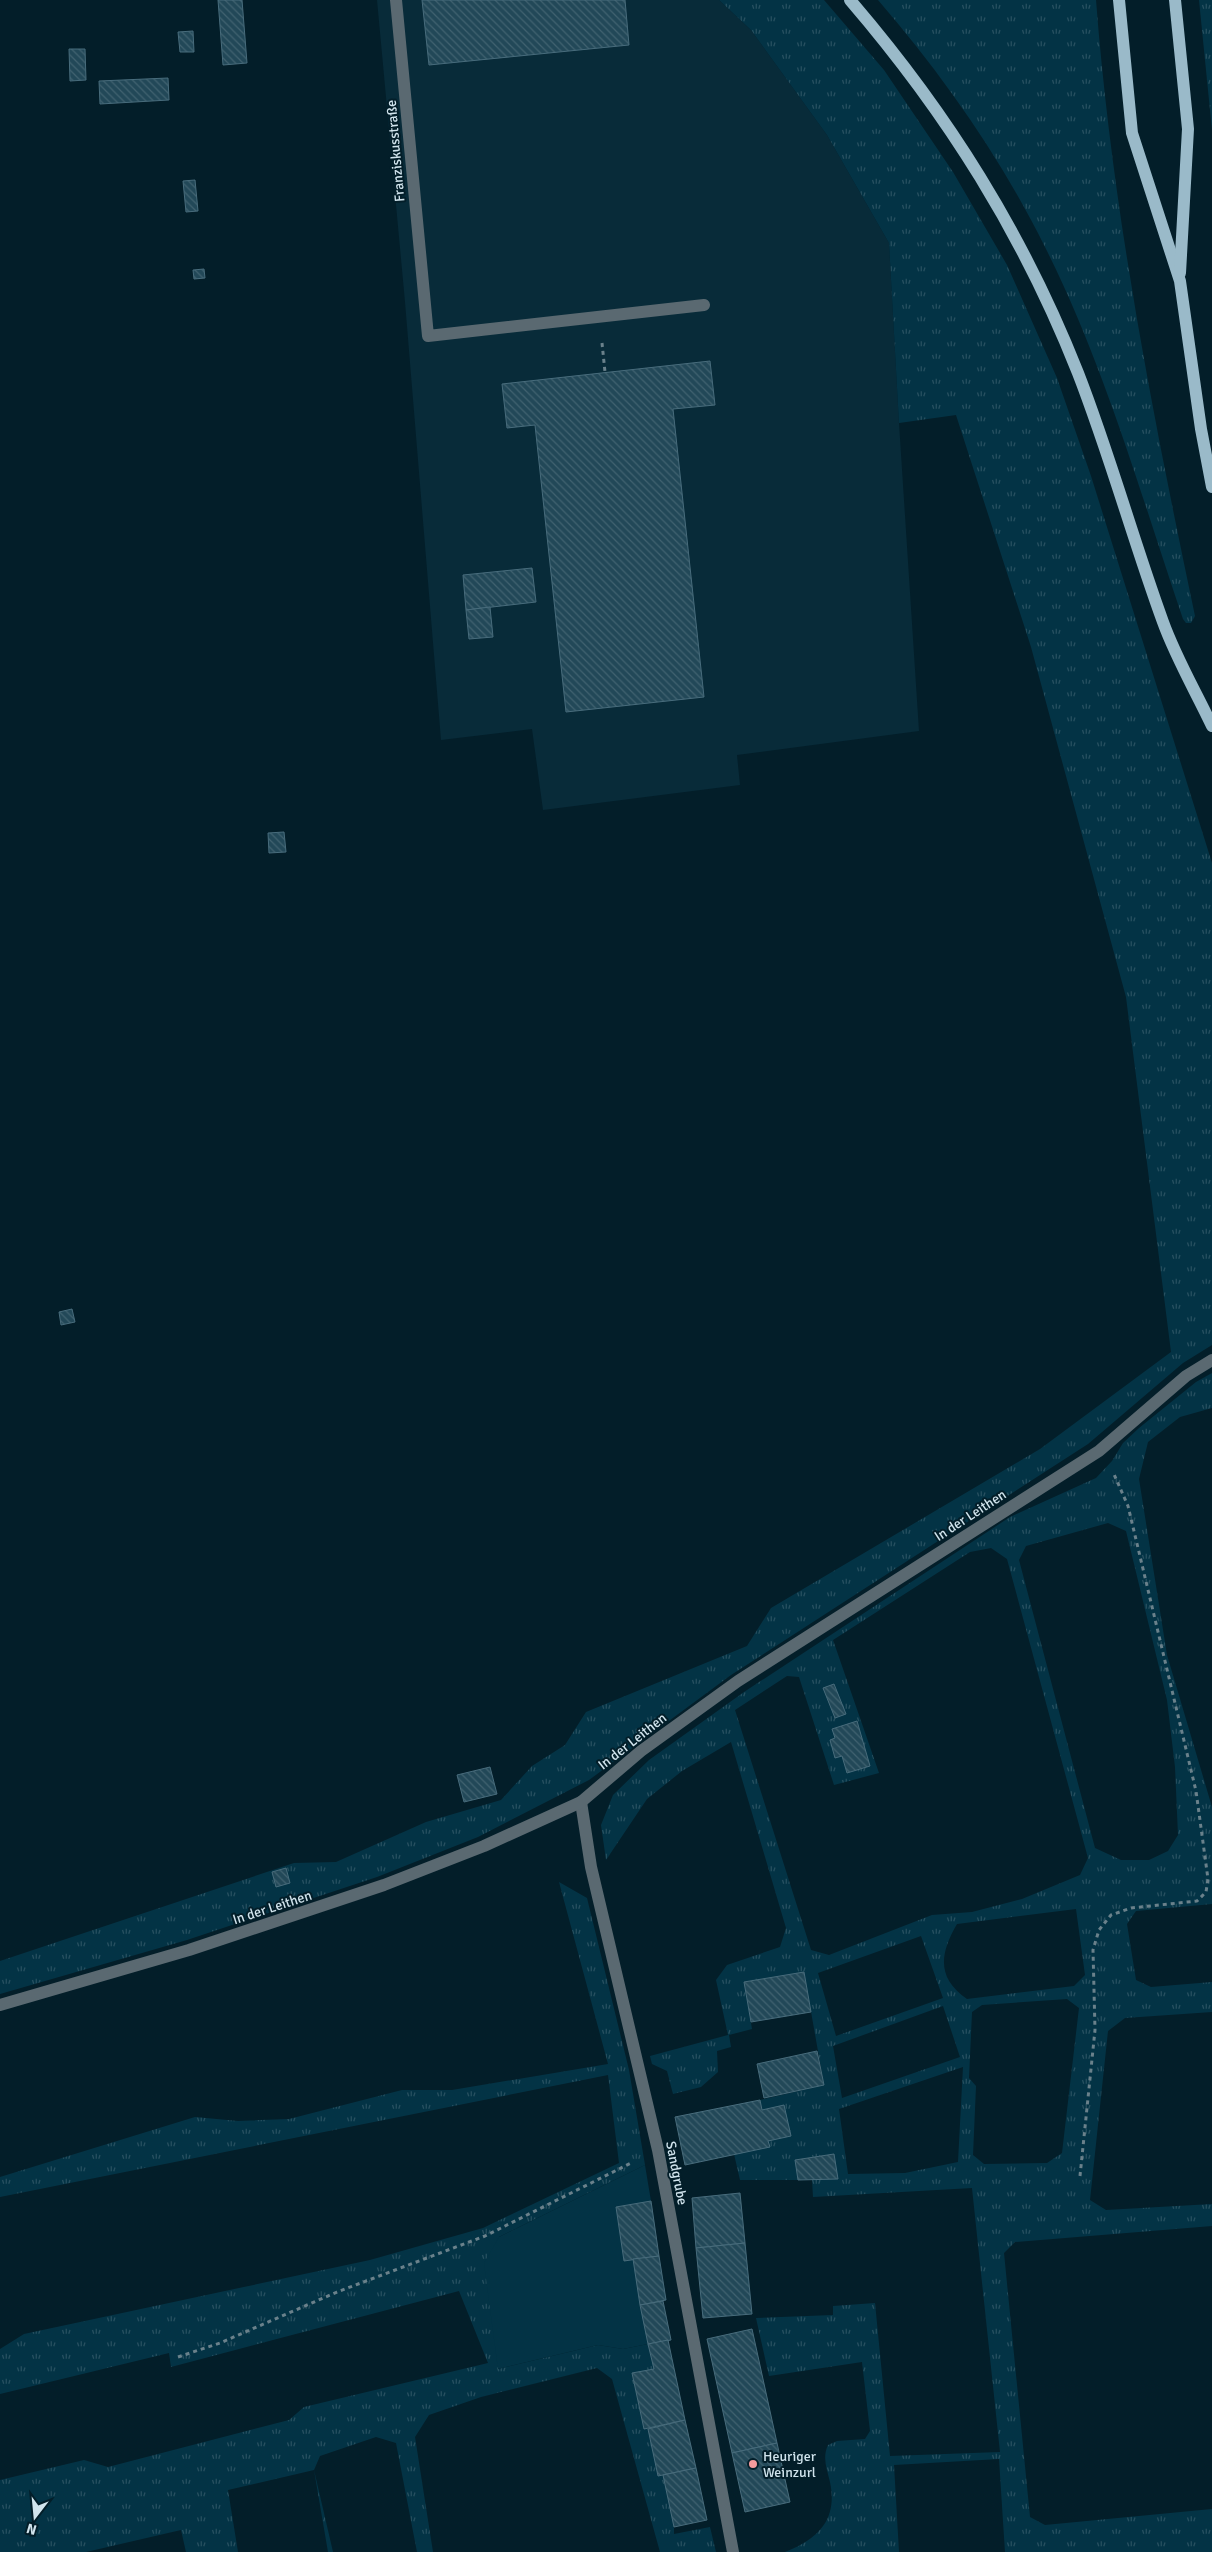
<svg xmlns="http://www.w3.org/2000/svg" width="1212" height="2552" viewBox="0 0 1212 2552" font-family="Signika,sans-serif">
	<style>
		.built { fill: #082b39 }
		.grass { fill: url(#grass-tufts); fill-rule: evenodd }
		.garden { fill: #033345 }
		.building { fill: url(#building-back-hatch); stroke: #486c7c }
		.lines { fill: none; stroke-linecap: round; stroke-linejoin: round }
		.path { stroke: #6a818b; stroke-width: 3; stroke-dasharray: 4 4; stroke-linecap: butt }
		.minor { stroke: #5a6971; stroke-width: 12 }
		.major { stroke: #9abac9; stroke-width: 12 }
		.poi-dot { fill: #f59b9d; stroke: #031e29; stroke-width: 2 }
		.labels { text-anchor: middle; stroke-width: 4; stroke-linejoin: round; paint-order: stroke }
		.street-label { font-size: 14px; fill: #d1e4ed; stroke: #031e29 }
		.poi-label { font-size: 14px; fill: #d1e4ed; stroke: #031e29; text-anchor: start }
	</style>
	<defs>
		<pattern id="grass-tufts" width="24" height="20" patternUnits="userSpaceOnUse" patternTransform="scale(1.25)"><rect width="24" height="20" fill="#033345"/><path d="M3 7l-1-3M5 7V3M7 7l1-3M15 17l-1-3M17 17v-4M19 17l1-3" fill="none" stroke="#275060"/></pattern>
		<pattern id="building-back-hatch" width="6" height="6" patternUnits="userSpaceOnUse" patternTransform="scale(1.25)"><rect width="6" height="6" fill="#224858"/><path d="M-1 5l2 2M0 0l6 6M5-1l2 2" fill="none" stroke="#416270"/></pattern>
	</defs>
	<rect width="100%" height="100%" fill="#031e29"/>
	<path class="built" d="M377,0H719L751,30L827,135L889,243L899,423L919,731L737,755L740,785L543,810L532,729L441,740L405,302Z"/>
	<g class="grass">
		<path d="M719,0H824L884,70L953,172L1007,265L1057,378L1091,476L1212,863V1345L1183,1363L1088,1444L731,1675L589,1780L478,1837L377,1877L187,1940L0,1994V1961L294,1863L336,1862L426,1822L501,1800L532,1766L565,1745L586,1712L747,1646L771,1608L1040,1449L1171,1352L1126,997L1031,647L956,415L899,423L889,243L827,135L751,30Z"/>
		<path d="M878,0H1096C1112,208 1152,412 1195,616L1191,623H1186L1183,619C1141,495 1104,364 1045,247C1001,158 942,74 878,0Z"/>
		<path d="M1199,0H1212V130Z"/>
		<path d="M1212,1373V1408L1180,1417L1148,1442L1139,1479L1167,1655L1212,1807V1904L1136,1911L1127,1924L1136,1980L1151,1987L1212,1982V2012L1125,2018L1108,2031L1090,2200L1106,2210L1212,2204V2226L1015,2242L1004,2253L1030,2517L1045,2525L1212,2509V2552H1005L999,2459L894,2465L899,2552H785C818,2539 838,2520 830,2482C827,2469 822,2458 828,2445L837,2441L865,2439L870,2431L862,2362L769,2376L756,2318L833,2315V2306L875,2303L890,2456L1000,2452L972,2188L813,2197L812,2179L834,2154L795,2160L798,2180H740L734,2154L769,2147L760,2100L824,2085L804,1972L744,1982L752,2029L729,2035L731,2047L717,2051L718,2072L701,2087L673,2094L667,2071L652,2064L650,2056L728,2035L716,1980L727,1965L780,1947L786,1928L731,1742L682,1771L647,1799L606,1860L601,1825L613,1795L649,1760L744,1692L1010,1517L1096,1478L1112,1461L1123,1443L1139,1428L1196,1382ZM1108,1523L1126,1531L1167,1700L1175,1767L1178,1835L1168,1851L1149,1860H1121L1095,1848L1019,1560L1026,1546ZM991,1548L1007,1559L1088,1858L1080,1875L1022,1899L972,1912L932,1915L829,1955L811,1950L735,1710L787,1676L799,1677L834,1785L879,1773L833,1640L970,1552ZM1076,1909L1085,1975L1074,1986L967,1999C936,1978 940,1953 957,1924ZM921,1936L943,1998L836,2036L818,1973ZM1067,1999L1079,2008L1062,2153L1047,2163L984,2164L973,2155L976,2086L969,2078L972,2012L982,2005ZM943,2006L960,2057L842,2098L833,2046ZM963,2067L958,2162L905,2173L848,2174L839,2109Z"/>
		<path d="M559,1882L587,1898L629,2070L645,2165L499,2237L498,2369L598,2345L623,2349L648,2344L654,2369L632,2374L644,2429H648L658,2476L663,2475L674,2527V2534L710,2527L716,2552H660L612,2379L597,2368L481,2397L429,2415L415,2437L433,2552H417L396,2443L376,2437L320,2456L314,2470L333,2552H328L314,2470L228,2490L238,2552H186L181,2530L86,2552H0V2480L84,2460L108,2467L289,2420L304,2407L488,2363L459,2291L171,2367L169,2353L0,2394V2349L24,2334L370,2260L483,2228L619,2163L608,2075L0,2197V2177L195,2117L238,2121L289,2119L402,2090H452L608,2064Z"/>
	</g>
	<path class="garden" d="M645,2165L651,2201L616,2207L624,2261L633,2259L648,2344L623,2349L598,2345L498,2369L484,2263L499,2237Z"/>
	<g class="building">
		<path d="M218,0H242L247,63L223,65Z"/>
		<path d="M422,0H625L629,45L429,65Z"/>
		<path d="M193,31L194,52H180L178,32Z"/>
		<path d="M69,49H85L86,80L70,81Z"/>
		<path d="M168,78L169,100L100,104L99,81Z"/>
		<path d="M195,180L198,211L186,212L183,181Z"/>
		<path d="M204,269L205,278L194,279L193,270Z"/>
		<path d="M710,361L715,405L673,409L704,697L566,712L535,425L507,428L502,384Z"/>
		<path d="M532,568L536,602L466,610L463,575Z"/>
		<path d="M490,607L493,637L469,639L466,610Z"/>
		<path d="M284,832L286,852L269,853L268,833Z"/>
		<path d="M72,1309L75,1322L61,1325L59,1312Z"/>
		<path d="M834,1684L846,1714L835,1718L823,1688Z"/>
		<path d="M857,1721L870,1766L847,1773L842,1756L835,1758L830,1740L835,1738L832,1729Z"/>
		<path d="M490,1767L497,1794L464,1802L457,1775Z"/>
		<path d="M286,1868L290,1883L276,1887L272,1872Z"/>
		<path d="M804,1972L811,2012L751,2022L744,1982Z"/>
		<path d="M817,2051L824,2085L764,2098L757,2064Z"/>
		<path d="M760,2100L762,2110L784,2105L791,2136L768,2141L770,2147L685,2165L675,2117Z"/>
		<path d="M834,2154L838,2179L798,2180L795,2160Z"/>
		<path d="M740,2193L745,2243L696,2248L692,2198Z"/>
		<path d="M651,2201L659,2256L624,2261L616,2207Z"/>
		<path d="M745,2243L752,2314L703,2318L696,2248Z"/>
		<path d="M659,2256L666,2300L640,2305L633,2259Z"/>
		<path d="M663,2301L671,2340L648,2344L640,2305Z"/>
		<path d="M752,2329L777,2443L732,2453L707,2339Z"/>
		<path d="M668,2340L685,2420L644,2429L632,2373L654,2369L648,2344Z"/>
		<path d="M685,2420L696,2468L658,2476L648,2429Z"/>
		<path d="M777,2443L790,2502L745,2512L732,2453Z"/>
		<path d="M696,2468L707,2520L674,2527L663,2475Z"/>
	</g>
	<g class="lines">
		<g class="path">
			<path d="M602,343L605,372"/>
			<path d="M1080,2176L1095,2030L1093,1950L1099,1930L1111,1915L1131,1908L1197,1901L1206,1892L1208,1879L1196,1791L1128,1506L1113,1472"/>
			<path d="M178,2357L220,2343L337,2292L485,2236L633,2162"/>
		</g>
		<g class="minor">
			<path d="M396,0L428,336L704,305"/>
			<path d="M581,1802L591,1867L658,2150L733,2552"/>
			<path d="M0,2005L189,1950L384,1885L484,1846L581,1802L641,1751L738,1681L1099,1451L1186,1376L1212,1360"/>
		</g>
		<g class="major">
			<path d="M850,0C948,114 1023,234 1078,373C1110,455 1133,540 1163,622C1176,658 1196,692 1212,726"/>
			<path d="M1119,0L1132,133L1180,281L1201,429L1212,487"/>
			<path d="M1175,0L1188,129L1180,273"/>
		</g>
	</g>
	<circle class="poi-dot" cx="753" cy="2464" r="5"/>
	<g class="labels">
		<g class="street-label">
			<text transform="translate(395 151) rotate(-95)" y="5">Franziskusstraße</text>
			<text transform="translate(970 1515) rotate(-33)" y="5">In der Leithen</text>
			<text transform="translate(632 1741) rotate(-38)" y="5">In der Leithen</text>
			<text transform="translate(272 1907) rotate(-18)" y="5">In der Leithen</text>
			<text transform="translate(677 2173) rotate(79)" y="5">Sandgrube</text>
		</g>
		<g class="poi-label">
			<text x="763" y="2461">Heuriger<tspan x="763" dy="16">Weinzurl</tspan></text>
		</g>
	</g>
	<g transform="translate(35 2517) rotate(196)" stroke="#031e29" stroke-width="4" paint-order="stroke">
	<path d="M0-4L9 19L0 12L-9 19Z" fill="#d1e4ed"/>
	<text y="-8" font-size="14" font-weight="bold" text-anchor="middle" fill="#d1e4ed">N</text>
	</g>
</svg>
